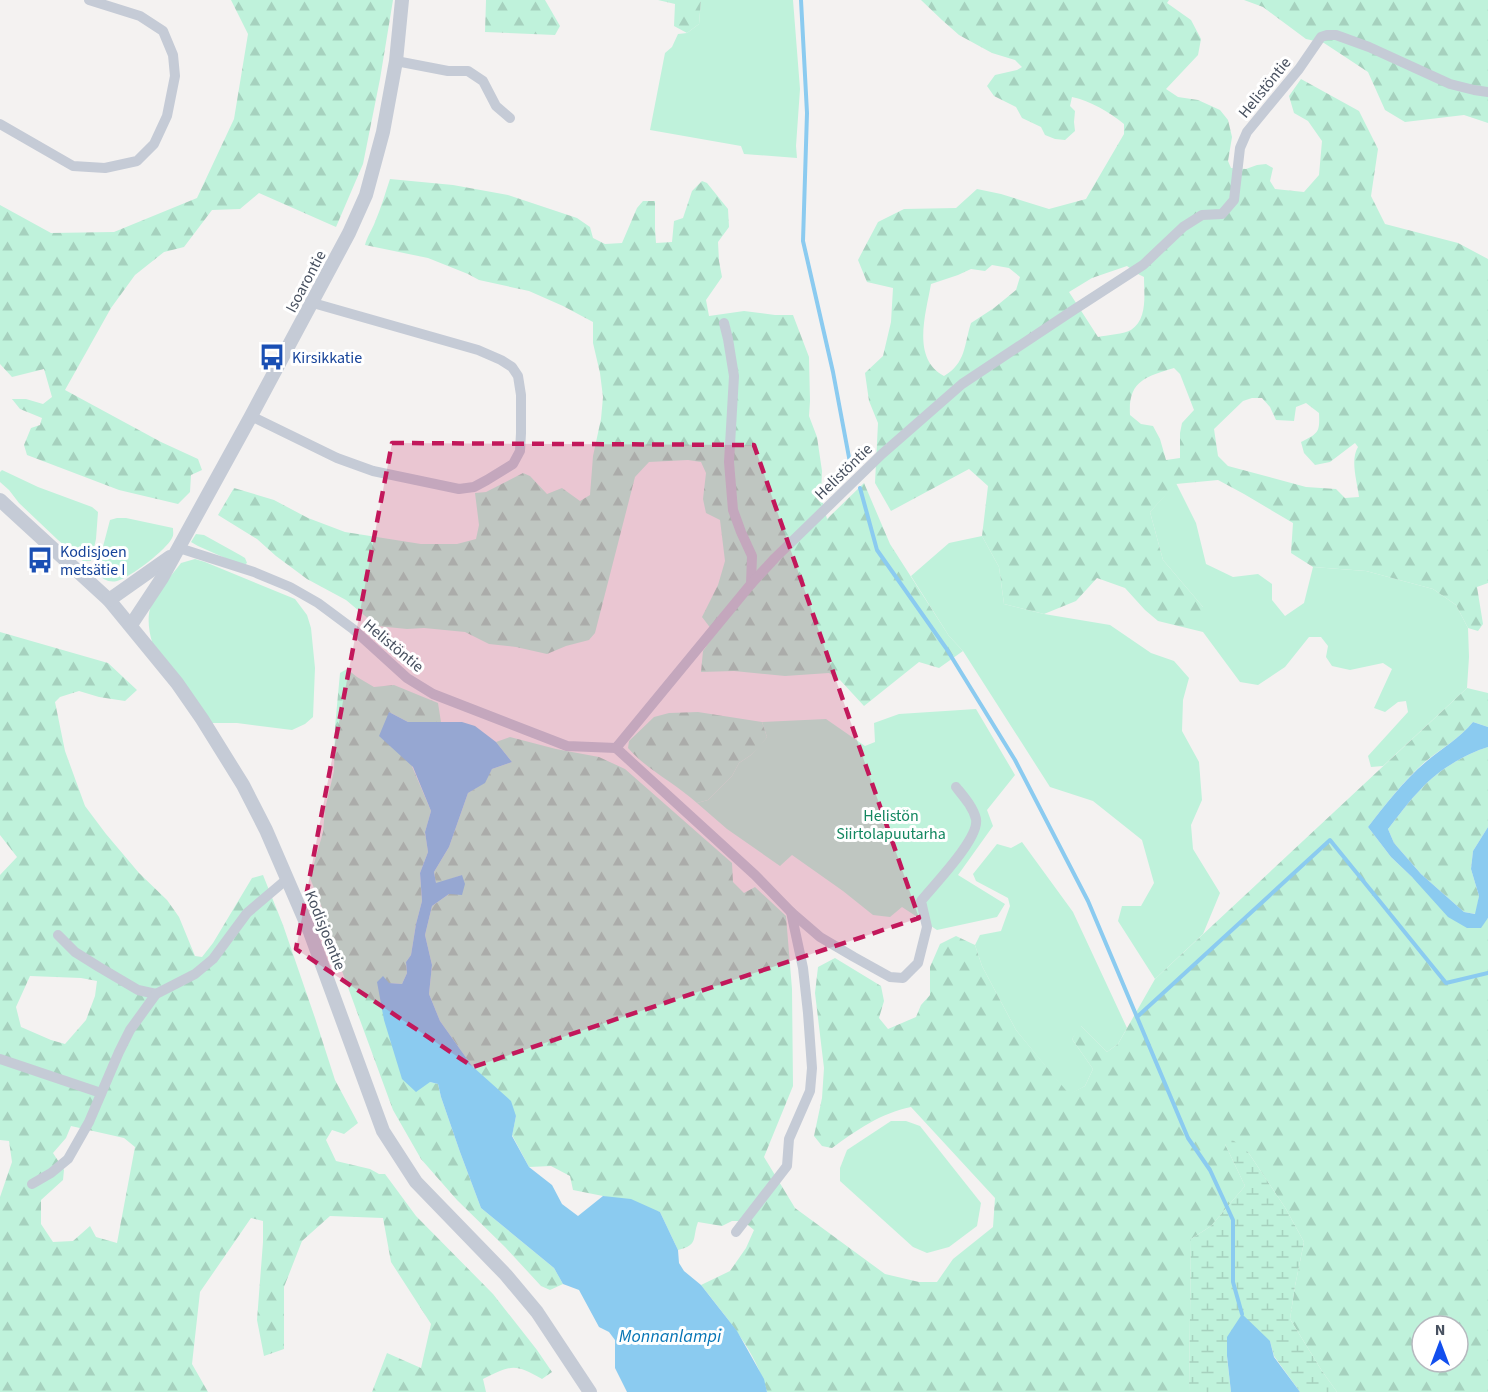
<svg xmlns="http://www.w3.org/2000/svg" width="1488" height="1392" viewBox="0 0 1488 1392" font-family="'Source Sans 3',sans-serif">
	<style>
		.green { fill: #bff2db }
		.forest { fill: url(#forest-firs); fill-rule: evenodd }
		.wetland { fill: url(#wetland-marsh) }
		.water { fill: #8bcbf0 }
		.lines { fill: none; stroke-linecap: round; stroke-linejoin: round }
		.stream { stroke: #8bcbf0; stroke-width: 4 }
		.minor { stroke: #c5cbd6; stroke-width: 10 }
		.tertiary { stroke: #c5cbd6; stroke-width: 14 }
		.marked { fill: #c2185b; fill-opacity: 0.2; stroke: #c2185b; stroke-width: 4.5; stroke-dasharray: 12 8; stroke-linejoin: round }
		.labels { text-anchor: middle; stroke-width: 6; stroke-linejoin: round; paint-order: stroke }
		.street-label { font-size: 16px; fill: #485160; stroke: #fff }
		.transit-label { font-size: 16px; fill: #164399; stroke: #fff; text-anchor: start }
		.park-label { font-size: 16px; fill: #138760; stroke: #fff }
		.water-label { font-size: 18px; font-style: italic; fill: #0675b5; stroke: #fff }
	</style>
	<defs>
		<pattern id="forest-firs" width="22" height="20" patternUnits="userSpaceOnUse" patternTransform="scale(1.5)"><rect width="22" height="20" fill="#bff2db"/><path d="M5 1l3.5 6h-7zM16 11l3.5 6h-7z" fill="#a6d1be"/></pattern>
		<pattern id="wetland-marsh" width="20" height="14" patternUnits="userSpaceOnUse" patternTransform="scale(1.5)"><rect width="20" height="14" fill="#bff2db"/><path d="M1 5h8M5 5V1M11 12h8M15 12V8" fill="none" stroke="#a6d1be"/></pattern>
	</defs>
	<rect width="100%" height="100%" fill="#f4f2f1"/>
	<g class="green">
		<path d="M701,0H793L800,89L796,146L797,158L744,154L741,146L650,130L665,53L672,47L678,34L687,33L699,24Z"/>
		<path d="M2,470L38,487L92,507L98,512L96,539L91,561H83L58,540L19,503L9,490L0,482V472Z"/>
		<path d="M1176,483L1196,523L1206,564L1233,577L1258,574L1272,584V600L1285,616L1304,603L1313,567L1366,571L1433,589L1456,605L1468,628L1469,657L1467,688L1383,766L1371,767L1368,756L1408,712L1406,701L1398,702L1385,712L1374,708L1392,669L1383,663L1350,670L1332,666L1326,657L1328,646L1321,637H1309L1285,667L1258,685L1240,682L1203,632V607L1163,560L1150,512Z"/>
		<path d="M117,518H126L173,528C173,532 174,535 172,538C166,550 131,577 117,581C109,583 102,579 96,573L110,520Z"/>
		<path d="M196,534L204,535L240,555L245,558L247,563L243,566L198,546L191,542Z"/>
		<path d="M982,536L999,567L1004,604L1044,614L1110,625L1151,653L1174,661L1189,678L1183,700L1182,731L1199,762L1202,800L1191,825L1193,849L1220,893L1203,934L1155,979L1118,921L1122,906H1141L1154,883L1142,840L1093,801L1050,787L963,651L949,636L911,576L949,543Z"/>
		<path d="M195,559L205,562L295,599L307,615L311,628L315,668L313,717L305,724L292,730L237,723H211L153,645C140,604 158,593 181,563Z"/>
		<path d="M976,709L1015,775L987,810L993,826L958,875L1005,904L997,917L937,930L902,907L890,917L873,915L843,891L792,855L780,866L727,829L697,803L708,800L732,776L739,763L751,755L767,737L762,722L826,719L865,746L875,742L874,723L899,714Z"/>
		<path d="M1022,842L1073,912L1127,1028L1118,1044L1107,1052L1081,1026L1072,1039L1093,1069L1085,1086L1069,1095L1016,1030L982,966L975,945L980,935L1001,931L1010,906L1008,898L976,881L973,874L997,844L1011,848Z"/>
		<path d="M891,1121H906L920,1126L981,1203L977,1226L949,1247L927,1253L913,1247L840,1181V1168L847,1150Z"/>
	</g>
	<g class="forest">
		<path d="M231,0H393L380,79L363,164L336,227L259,193L240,209L212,210L184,247L164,252L135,275L111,308L65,390L161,442L198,459L202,470L191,475L190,492L178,504L119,490L27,455L24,445L31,428L40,425L42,418L20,409L12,399H26L43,404L52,397L44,369L12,377L0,364V205L51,233L114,232L197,198L234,119L248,34Z"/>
		<path d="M486,0H545L560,26L555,35L485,32Z"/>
		<path d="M658,0H701L699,24L687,33L674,26L675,4Z"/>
		<path d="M921,0H1169L1167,3L1191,20L1201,39L1198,55L1166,89L1178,97L1198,100L1220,110L1228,120L1232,137L1228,161L1231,168L1246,169L1257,165L1266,164L1273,168L1270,181L1275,189L1304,192L1319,175L1322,141L1308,121L1294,113L1289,96L1301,79L1359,111L1378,149L1371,196L1385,224L1458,243L1488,259V583L1477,587L1483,624L1478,631L1468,628L1456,605L1433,589L1366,571L1313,567L1291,553L1293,523L1244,494L1218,480L1176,484L1150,512L1163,560L1203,607V632L1158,621L1145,610L1125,588L1097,578L1076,601L1044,614L1004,604L999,567L982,536L988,486L969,469L891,511L875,483L878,423L869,401L865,373L883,356L891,322L893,288L867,282L858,260L878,222L904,209L956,208L977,189L1001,194L1049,209L1086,199L1124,134V124C1109,112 1091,101 1072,97L1070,106L1075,111L1074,122L1075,131L1065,140L1055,139L1045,135L1041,127L1022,118L1016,107L994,96L987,86L995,75L1017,70L1022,67L1015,60L992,53L959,35L942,20ZM992,265L1009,268L1020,277L1016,290L994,308L971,323C964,345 966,363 944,376C911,359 926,313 931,284L958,275L971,269L985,271ZM1127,266L1138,274L1144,277C1144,294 1148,319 1131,330C1125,334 1106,335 1098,337L1069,292L1092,278ZM1174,368L1180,374L1194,410L1182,423L1180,433V458L1166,460L1160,439L1153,426L1141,424L1130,415C1128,381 1145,377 1174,368ZM1252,398H1262L1270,407L1276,420L1294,421L1296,407L1306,403L1319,413C1320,433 1318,433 1301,442L1304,453L1315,465L1330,462L1355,443L1358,447C1350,460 1357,481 1359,497L1345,498L1336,489L1306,487L1228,466L1218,456L1214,429L1243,401Z"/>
		<path d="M1244,0H1488V123L1464,115L1405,122L1385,110L1368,72L1324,43L1306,39L1263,7Z"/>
		<path d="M390,179L453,185L508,195L577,218L590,227L593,238L605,244L622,243L637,208L643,201H655V229L656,243L672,242L674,221L683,218L692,191L702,181L707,183L728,209L729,227L718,242L719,261L722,277L706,300L709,316L744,311L775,315H793L809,357L810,401L809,416L817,437L822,471L821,495L827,519L864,483L890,544L949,636L963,651L939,668L919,662L864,706L840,680L829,673L785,676L734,671L701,672L703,651L715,634L702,617L718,585L725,561L720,520L706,513L703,499L706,473L701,462L688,460L649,462L635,477L595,633L589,640L566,646L547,654L516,647L489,644L465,632L424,628L407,629L377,626L346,600L307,579L276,556L257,539L218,515L234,488L274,500L308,518L345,532L421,544H457L476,539L479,525L475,493L486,492L523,473L530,476L547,494L562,488L580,501L590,495L593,456L601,419L603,397L600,373L593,343V322L563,306L529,291L479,280L468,274L428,258L365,245C367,237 372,230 375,222C381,208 385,194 390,179Z"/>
		<path d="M0,632L108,663L137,690L125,701L99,697L79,691L60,697L55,702L65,751L85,806L106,834L139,873L167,900L179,917L195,956L202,957L213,943L252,878L263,875L283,925L315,1018L335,1080L358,1123L344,1134L332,1130L326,1140L336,1161L370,1169L379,1174H385L416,1216L493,1294L537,1350L552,1372L542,1379C514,1363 512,1365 483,1379L486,1392H372L387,1353L421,1368L431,1324L391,1262L383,1218L330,1216L302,1241L284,1287V1349L264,1356L257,1320L263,1242V1221L251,1218L200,1292L192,1364L208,1392H0V1197L12,1162L9,1141L0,1140V875L17,857L0,835ZM30,976L81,978L97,981L95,996L86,1020L65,1044L51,1040L21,1027L16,1007ZM71,1126L124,1138L135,1147L117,1243L96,1237L90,1226L73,1241L53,1242L41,1224V1200L63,1180L64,1170L53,1153L66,1138Z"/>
		<path d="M347,669L357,677L374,687L394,685L438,703L441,722H408L389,712L431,811L425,832L428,852L420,873L422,901L416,924L411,955L406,962L407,973L402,984L389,983L430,1082L438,1084L441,1097L460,1152L481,1208L554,1268L563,1284L550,1290L541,1286L505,1247L457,1200L421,1159L393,1110L342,971L328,923L310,878L323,832L325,809L334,771L335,727L340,673Z"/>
		<path d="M1467,688L1488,693V727L1473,722C1460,738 1442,748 1426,761C1405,779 1385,805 1368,827L1391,857L1412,877L1480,928L1488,918V1392H1337L1322,1371L1290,1319L1295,1286L1304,1242L1286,1209L1248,1152L1225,1144L1245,1186L1211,1226L1191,1239L1189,1392H767C756,1351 726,1317 701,1285L730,1271L746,1248L754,1230L743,1221H732L722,1226L698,1222C692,1238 699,1245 678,1250L660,1212L603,1196L573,1190L570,1176L551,1166L529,1167L512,1135L516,1116L490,1084L472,1066L440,1021L429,994L432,965L425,935L432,906L449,894L462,875L436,884L434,872L449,847L468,793L484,783L492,769L512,762L496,742L510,737L556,749L599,757L625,769L732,863L733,882L744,893L755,887L786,916L792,989L793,1086L764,1157L795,1208L885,1274L919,1282H937L953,1259L993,1227L995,1198L911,1107C881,1113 857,1130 832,1148L822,1146L814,1136L822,1098L824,1068L815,993L818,967L835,958L881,986L884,1001L879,1018L888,1029L916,1017L921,1005L930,995V967L940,944L956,936L975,945L982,966L1016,1030L1069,1094L1085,1086L1093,1069L1072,1039L1080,1025L1107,1052L1118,1044L1155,979ZM1422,1326H1458V1362H1422Z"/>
		<path d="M698,712L762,722L767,737L761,745L751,755L739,763L732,776L708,800L697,803C675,783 647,770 628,748L629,741L654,717L669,713Z"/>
		<path d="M1488,747V827L1473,851L1471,869L1479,896L1476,914L1464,912L1421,874L1394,843L1388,829C1399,815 1409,801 1421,789C1437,771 1465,754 1488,747Z"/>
	</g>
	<path class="wetland" d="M1229,1137L1248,1152L1286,1209L1304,1242L1295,1286L1290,1319L1322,1371L1337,1392H1300L1274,1356L1270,1341L1227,1337V1357L1231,1392H1189L1191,1239L1211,1226L1245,1186L1225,1144Z"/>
	<g class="water">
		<path d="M389,712L408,722H462L475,726L496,742L512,762L492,769L485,783L468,793L449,847L434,872L436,883L462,875L465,884L462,895L449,894L432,906L425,935L432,965L429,994L440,1021L472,1066L511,1101L516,1116L512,1136L529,1167L552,1185L562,1204L578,1216L603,1196L631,1199L660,1212L678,1250L679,1263L684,1271L701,1285L737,1331L764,1379L767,1392H627L615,1368V1340L609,1332L599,1327L579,1290L563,1284L554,1268L481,1208L460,1152L441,1097L438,1084L430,1082L416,1092L402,1079L384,1020L377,982L383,976L389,983L402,984L407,973L406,962L411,955L416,924L422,901L420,873L428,852L425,832L431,811L413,767L379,736Z"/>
		<path d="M1473,722L1488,727V747C1465,754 1437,771 1421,789C1409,801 1399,815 1388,829L1394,843L1421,874L1464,912L1475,914L1479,896L1471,869L1473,851L1488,827V918L1481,928H1467L1448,917L1412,877L1391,857L1368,827C1385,805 1405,779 1427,761C1442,748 1460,738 1473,722Z"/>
		<path d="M1242,1314L1270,1341L1274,1357L1300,1392H1231L1227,1356V1337Z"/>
	</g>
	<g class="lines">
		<g class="stream">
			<path d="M801,0L807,113L803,241L833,372L851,468"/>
			<path d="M860,488L877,550L946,648L1015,760L1088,901L1188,1138L1210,1170L1233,1220V1282L1242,1314"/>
			<path d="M1137,1017L1330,840L1446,983L1488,973"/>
		</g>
		<g class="minor">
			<path d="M396,61L448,71H468L483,81L496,106L510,118"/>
			<path d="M0,124L73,166L105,168L137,161L154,144L167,116L175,76L173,55L163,31L140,16L89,0"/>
			<path d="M724,323L728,339L734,376L729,462L733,510L741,532L752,556L751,584"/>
			<path d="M251,416L337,458L373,471L459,489L474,487L487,480L513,464L520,451L521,433V395L518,376L512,367L501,360L478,350L313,303"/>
			<path d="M179,548L254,572L290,587L318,603L353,629L407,678L433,694L567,746L616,748L751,584L775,558L882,454L962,384L1072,311L1143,265L1183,227L1202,215L1222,214L1234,200L1240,148L1247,132L1299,69L1321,37L1327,35H1336L1369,47L1450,84L1474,90L1488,92"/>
			<path d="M616,748L755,875L791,912L803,968L808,1013L812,1068L810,1091L789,1139L787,1166L736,1232"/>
			<path d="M791,912L820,937L854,957L890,977L903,978L918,963L927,927L921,901C933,886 980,838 976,819C973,807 964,797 956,787"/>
			<path d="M58,935L75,952L99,967L138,990L156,994"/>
			<path d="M0,1059L101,1093"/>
			<path d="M32,1184L51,1173L68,1159L89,1122L119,1052L130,1030L156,994L195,974L213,959L247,913L287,879"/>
		</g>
		<g class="tertiary">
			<path d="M0,500L109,600L177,683L202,719L243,785L266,830L310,932L383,1131L416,1182L506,1275L537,1312L590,1392"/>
			<path d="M109,600L170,557"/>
			<path d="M131,625L162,578L251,416L349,233L366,195L383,132L396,61L402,0"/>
		</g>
	</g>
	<path class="marked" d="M392,443L754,445L919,918L473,1067L296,949Z"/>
	<defs>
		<g id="bus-bare" transform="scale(2.07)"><path d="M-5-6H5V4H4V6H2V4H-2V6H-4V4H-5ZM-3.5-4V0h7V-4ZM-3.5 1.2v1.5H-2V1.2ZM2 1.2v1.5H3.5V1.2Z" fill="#1a4fb4" stroke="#fff" stroke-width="2.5" paint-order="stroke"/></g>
	</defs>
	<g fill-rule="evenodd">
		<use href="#bus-bare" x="272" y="357"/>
		<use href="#bus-bare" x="40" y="560"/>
	</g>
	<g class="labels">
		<g class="street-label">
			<text transform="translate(1264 87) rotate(-51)" y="6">Helistöntie</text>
			<text transform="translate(305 281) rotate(-62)" y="6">Isoarontie</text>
			<text transform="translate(843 471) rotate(-44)" y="6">Helistöntie</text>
			<text transform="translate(394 645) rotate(40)" y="6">Helistöntie</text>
			<text transform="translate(326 930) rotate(68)" y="6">Kodisjoentie</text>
		</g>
		<g class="transit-label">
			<text x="292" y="363">Kirsikkatie</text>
			<text x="60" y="557">Kodisjoen<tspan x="60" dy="18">metsätie I</tspan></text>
		</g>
		<g class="park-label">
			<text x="891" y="821">Helistön<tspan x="891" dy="18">Siirtolapuutarha</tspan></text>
		</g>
		<g class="water-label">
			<text x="670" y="1342">Monnanlampi</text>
		</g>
	</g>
	<g transform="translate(1440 1344)"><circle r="28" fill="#ffffff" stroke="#b6b9bf" stroke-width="1.5"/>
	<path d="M0-4.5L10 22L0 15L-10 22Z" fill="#124fee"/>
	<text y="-9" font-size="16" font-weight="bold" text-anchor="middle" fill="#485160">N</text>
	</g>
</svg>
